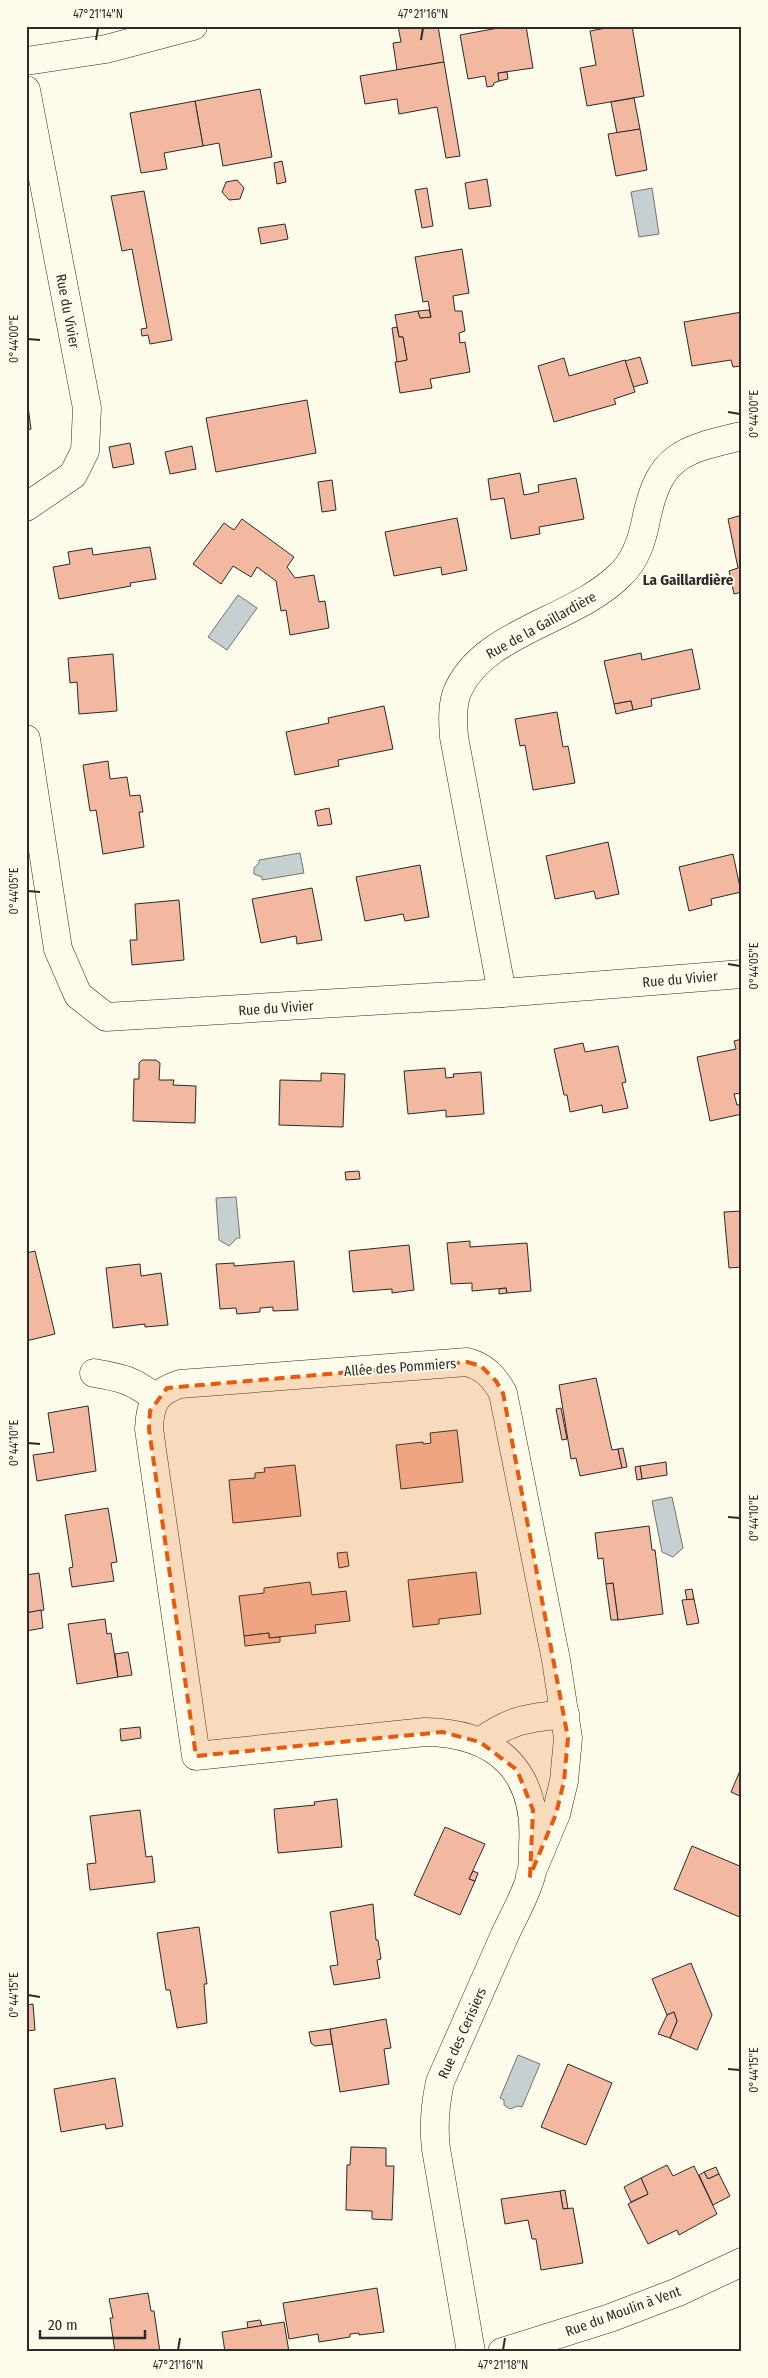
<svg xmlns="http://www.w3.org/2000/svg" width="768" height="2378" viewBox="0 0 768 2378" font-family="'Fira Sans Condensed',sans-serif">
	<style>
		.water { fill: #c7d0d0; stroke: #74746e }
		.building { fill: #f2b8a0; stroke: #2b2b2b }
		.lines { fill: none; stroke-linecap: round; stroke-linejoin: round }
		.minor-casing { stroke: #2b2b2b; stroke-width: 29 }
		.secondary-casing { stroke: #2b2b2b; stroke-width: 29 }
		.minor { stroke: #fdfbea; stroke-width: 28 }
		.secondary { stroke: #fdfbea; stroke-width: 28 }
		.marked { fill: #e8590c; fill-opacity: 0.2; stroke: #e8590c; stroke-width: 4; stroke-dasharray: 10 6; stroke-linejoin: round }
		.ticks { fill: none; stroke: #2b2b2b; stroke-width: 2 }
		.labels { text-anchor: middle; stroke-width: 4; stroke-linejoin: round; paint-order: stroke }
		.street-label { font-size: 14px; fill: #2b2b2b; stroke: #fdfbea }
		.neighbourhood-label { font-size: 15px; font-weight: bold; fill: #2b2b2b; stroke: #fdfbea }
		.neatline { fill: none; stroke: #2b2b2b; stroke-width: 2 }
		.ticks-label { font-size: 12px; text-anchor: middle; fill: #2b2b2b }
	</style>
	<rect width="100%" height="100%" fill="#fdfbea"/>
	<g class="water">
		<path d="M652,188L659,234L639,237L631,192Z"/>
		<path d="M238,595L257,608L227,650L208,637Z"/>
		<path d="M300,853L304,873L262,880V877L254,874V868L259,863V860Z"/>
		<path d="M236,1197L240,1238H237L229,1246L219,1240L216,1198Z"/>
		<path d="M672,1497L683,1548L673,1557L662,1552L652,1501Z"/>
		<path d="M518,2055L540,2064L522,2107L518,2106L510,2109L504,2105V2100L500,2098Z"/>
	</g>
	<g class="building">
		<path d="M398,26H438L444,62L397,70L393,43L401,42Z"/>
		<path d="M509,26H526L533,68L498,73L499,81L494,83L493,86L487,87L485,76L468,79L460,35Z"/>
		<path d="M616,26H632L644,96L587,106L580,68L596,65L590,31Z"/>
		<path d="M444,62L460,156L446,158L437,107L399,114L397,99L365,104L360,76Z"/>
		<path d="M507,72L508,79L499,81L498,73Z"/>
		<path d="M260,89L272,157L223,166L219,143L203,146L195,101Z"/>
		<path d="M634,98L640,129L617,133L611,102Z"/>
		<path d="M195,101L203,146L164,153L167,169L141,173L130,113Z"/>
		<path d="M640,129L647,170L616,176L608,134Z"/>
		<path d="M282,161L286,182L277,184L274,163Z"/>
		<path d="M487,179L491,206L469,209L465,183Z"/>
		<path d="M237,180L244,188L240,199L229,200L222,192L226,182Z"/>
		<path d="M427,188L433,226L422,228L415,190Z"/>
		<path d="M144,191L172,340L150,344L148,335L142,336L141,329L147,328L132,249L122,251L111,196Z"/>
		<path d="M285,224L288,239L261,244L258,228Z"/>
		<path d="M462,249L469,293L453,296L455,311H462L465,331L459,333L460,343L465,342L470,372L430,379L432,388L400,393L395,362L407,360L403,337H399L395,315L418,311L420,318L431,317L428,301L423,302L415,257Z"/>
		<path d="M429,310L431,317L420,318L418,311Z"/>
		<path d="M742,312V366L733,367L731,360L692,366L684,322Z"/>
		<path d="M397,327L399,337H403L407,360L397,362L392,328Z"/>
		<path d="M640,357L648,383L633,387L625,361Z"/>
		<path d="M564,358L569,376L625,360L635,392L614,399L616,404L554,422L538,366Z"/>
		<path d="M26,391L31,429L26,430Z"/>
		<path d="M307,400L316,453L216,472L206,418Z"/>
		<path d="M130,443L134,464L113,468L109,447Z"/>
		<path d="M192,446L196,469L170,474L165,452Z"/>
		<path d="M520,473L524,495L539,492L538,485L576,478L584,519L539,527L540,534L511,539L504,498L491,500L488,479Z"/>
		<path d="M332,480L336,510L322,512L318,482Z"/>
		<path d="M742,515V592L734,594L729,571L738,568L728,519Z"/>
		<path d="M457,518L467,570L442,575L441,567L394,576L385,532Z"/>
		<path d="M242,519L294,557L287,567L295,578L314,575L319,602L325,601L329,628L290,635L286,610L281,611L276,581L257,567L251,577L233,566L221,584L193,564L224,523L234,530Z"/>
		<path d="M150,547L156,579L130,583L131,586L59,599L53,567L70,564L68,552L92,548L93,555Z"/>
		<path d="M692,649L700,689L651,699L652,706L633,710L631,701L614,704L604,661L641,653L642,660Z"/>
		<path d="M113,654L117,711L79,714L77,682L70,683L68,658Z"/>
		<path d="M631,701L633,710L616,714L614,704Z"/>
		<path d="M384,706L393,749L338,760L339,766L295,775L286,732L329,723L328,718Z"/>
		<path d="M557,712L563,747L568,746L575,783L533,790L525,745L520,746L515,719Z"/>
		<path d="M108,761L110,779L127,777L130,796L140,795L143,812H139L144,847L103,854L96,810L90,811L83,765Z"/>
		<path d="M329,808L332,824L318,826L315,811Z"/>
		<path d="M608,842L619,894L596,899L594,891L555,899L546,856Z"/>
		<path d="M733,854L741,892L711,899L712,905L689,911L679,867Z"/>
		<path d="M420,865L429,917L405,921L403,914L365,921L356,877Z"/>
		<path d="M312,888L322,940L297,944L296,936L261,943L252,899Z"/>
		<path d="M179,900L184,960L132,965L130,940H137L135,904Z"/>
		<path d="M742,1039V1093L734,1094L737,1105L742,1104V1114L710,1121L697,1057L736,1049L734,1041Z"/>
		<path d="M583,1043L585,1052L618,1046L626,1082L622,1083L628,1108L603,1113L602,1105L570,1112L567,1095H564L554,1049Z"/>
		<path d="M142,1060H156L160,1063L159,1080H174L173,1085L196,1086L195,1123L133,1121L134,1079H139V1063Z"/>
		<path d="M445,1068L446,1078L454,1077L453,1074L481,1072L484,1114L446,1117V1110L408,1114L404,1071Z"/>
		<path d="M321,1073L345,1074L343,1127L279,1125L280,1080L321,1081Z"/>
		<path d="M359,1171L360,1179L346,1180L345,1172Z"/>
		<path d="M742,1211V1267L729,1268L724,1212Z"/>
		<path d="M470,1241V1247L527,1243L531,1291L507,1293L506,1288L472,1291V1283L451,1284L447,1243Z"/>
		<path d="M409,1245L414,1290L392,1293V1289L353,1292L349,1251Z"/>
		<path d="M35,1251L55,1334L26,1341V1253Z"/>
		<path d="M294,1261L298,1310L273,1311V1307L260,1308V1312L237,1314L236,1308L220,1309L216,1264L234,1263V1266Z"/>
		<path d="M140,1264L141,1276L161,1273L168,1325L145,1327V1324L113,1328L106,1268Z"/>
		<path d="M506,1288L507,1293L499,1294V1289Z"/>
		<path d="M596,1378L612,1450L618,1449L622,1468L580,1476L576,1458L571,1459L559,1385Z"/>
		<path d="M88,1406L96,1471L37,1481L33,1455L54,1452L48,1413Z"/>
		<path d="M561,1408L567,1439L562,1440L556,1409Z"/>
		<path d="M457,1430L463,1482L401,1489L396,1445L423,1442V1444L431,1443L430,1433Z"/>
		<path d="M623,1448L627,1467L622,1468L618,1449Z"/>
		<path d="M666,1462L667,1475L642,1479L640,1466Z"/>
		<path d="M295,1465L301,1516L233,1523L229,1480L255,1478V1473L265,1472L264,1468Z"/>
		<path d="M640,1466L642,1479L637,1480L635,1467Z"/>
		<path d="M108,1508L117,1562L111,1563L114,1581L72,1587L69,1568L73,1567L65,1515Z"/>
		<path d="M649,1526L652,1550H655L663,1614L618,1620L613,1583L606,1584L603,1558L598,1559L595,1533Z"/>
		<path d="M347,1552L349,1566L339,1568L337,1553Z"/>
		<path d="M476,1572L481,1614L439,1619V1624L413,1627L408,1580Z"/>
		<path d="M39,1573L44,1610L26,1613V1575Z"/>
		<path d="M310,1582L312,1595L346,1591L350,1621L315,1625L316,1633L269,1638V1633L244,1636L239,1596L264,1593V1588Z"/>
		<path d="M613,1583L618,1620H611L606,1584Z"/>
		<path d="M692,1589L694,1599L687,1600L685,1590Z"/>
		<path d="M694,1599L699,1623L687,1625L682,1600Z"/>
		<path d="M41,1610L43,1628L26,1631V1613Z"/>
		<path d="M105,1619L107,1634L111,1633L118,1677L77,1684L68,1624Z"/>
		<path d="M269,1633V1638L280,1637V1642L245,1646L244,1636Z"/>
		<path d="M128,1652L132,1675L118,1677L115,1654Z"/>
		<path d="M140,1727L141,1738L121,1741L120,1729Z"/>
		<path d="M742,1766V1797L731,1792Z"/>
		<path d="M337,1799L342,1847L278,1853L274,1809L315,1805L314,1802Z"/>
		<path d="M140,1810L146,1857L152,1856L155,1882L90,1890L87,1864L96,1863L90,1816Z"/>
		<path d="M445,1827L485,1844L469,1879L475,1881L460,1915L414,1895Z"/>
		<path d="M692,1846L742,1867V1918L674,1889Z"/>
		<path d="M473,1871L478,1873L475,1881L469,1879Z"/>
		<path d="M373,1904L376,1940H378L381,1959L377,1960L380,1978L334,1985L330,1966L338,1965L330,1912Z"/>
		<path d="M199,1927L207,1984H204L207,2023L177,2028L170,1990H166L157,1933Z"/>
		<path d="M691,1963L712,2015L697,2050L670,2038L677,2021L674,2012L667,2015L652,1979Z"/>
		<path d="M33,2004L35,2030L26,2031V2005Z"/>
		<path d="M674,2012L677,2021L670,2038L658,2034L667,2015Z"/>
		<path d="M386,2019L391,2048L384,2049L389,2084L340,2092L330,2029Z"/>
		<path d="M330,2029L332,2044L315,2046L311,2043L309,2032Z"/>
		<path d="M568,2064L612,2083L586,2145L541,2127Z"/>
		<path d="M115,2078L123,2126L106,2129L105,2124L61,2132L54,2089Z"/>
		<path d="M351,2147L386,2148V2166H394L392,2220L372,2219V2211L346,2210L347,2165H350Z"/>
		<path d="M667,2165L673,2176L694,2166L717,2214L679,2235L677,2230L648,2244L628,2204L648,2194L641,2178Z"/>
		<path d="M716,2167L719,2174L708,2179L704,2172Z"/>
		<path d="M704,2172L708,2179L719,2174L730,2196L713,2205L699,2175Z"/>
		<path d="M641,2178L648,2194L631,2202L624,2187Z"/>
		<path d="M565,2190L568,2209H563L560,2191Z"/>
		<path d="M560,2191L563,2209L573,2208L583,2263L541,2270L536,2239H532L528,2220L505,2224L501,2199Z"/>
		<path d="M377,2288L384,2332L359,2335V2333L350,2334V2337L319,2342L318,2334L289,2339L283,2303Z"/>
		<path d="M148,2293L151,2311H154L160,2352H115L110,2318H113L109,2299Z"/>
		<path d="M260,2320L262,2326L248,2328L247,2322Z"/>
		<path d="M284,2322L289,2352H225L222,2332Z"/>
	</g>
	<g class="lines">
		<g class="minor-casing">
			<g id="minor">
				<path d="M26,90L87,408L85,451L73,475L26,507"/>
				<path d="M26,739L58,949L78,995L106,1017L502,993L742,974"/>
				<path d="M502,993L454,737C453,723 452,709 456,695C480,631 574,622 621,574C636,560 642,540 646,520C659,456 681,450 742,436"/>
				<path d="M94,1373C123,1378 132,1380 156,1398"/>
				<path d="M480,1742C511,1719 528,1718 565,1714"/>
				<path d="M471,2352L436,2149C433,2125 435,2105 440,2082C461,2034 482,1986 503,1939C512,1919 525,1897 531,1876C533,1867 533,1856 533,1846C538,1772 498,1733 425,1732L196,1756L149,1429C150,1404 155,1392 180,1384L467,1362C485,1367 494,1377 503,1393L556,1660L568,1738L564,1781L556,1814L530,1876"/>
				<path d="M502,2352L610,2318L678,2292L742,2262"/>
			</g>
		</g>
		<g class="secondary-casing">
			<path id="secondary" d="M26,61L106,49L193,26"/>
		</g>
		<use href="#minor" class="minor"/>
		<use href="#secondary" class="secondary"/>
	</g>
	<path class="marked" d="M467,1362L481,1366L496,1381L503,1393L568,1738L564,1781L556,1814L530,1876L533,1810L517,1770L480,1742L442,1732L196,1756L149,1429L150,1411L167,1388Z"/>
	<path class="ticks" d="M96,40L98,28M421,40L423,28M28,339L40,340M728,412L740,414M28,891L40,892M728,964L740,966M28,1443L40,1444M728,1517L740,1518M28,1995L40,1997M728,2069L740,2070M178,2350L180,2338M503,2350L505,2338"/>
	<g class="labels">
		<g class="street-label">
			<text transform="translate(68 311) rotate(79)" y="5">Rue du Vivier</text>
			<text transform="translate(541 625) rotate(-29)" y="5">Rue de la Gaillardière</text>
			<text transform="translate(680 979) rotate(-5)" y="5">Rue du Vivier</text>
			<text transform="translate(276 1008) rotate(-4)" y="5">Rue du Vivier</text>
			<text transform="translate(400 1367) rotate(-4)" y="5">Allée des Pommiers</text>
			<text transform="translate(462 2033) rotate(-66)" y="5">Rue des Cerisiers</text>
			<text transform="translate(623 2311) rotate(-20)" y="5">Rue du Moulin à Vent</text>
		</g>
		<g class="neighbourhood-label">
			<text x="688" y="585">La Gaillardière</text>
		</g>
	</g>
	<rect width="768" height="2378" fill="none" stroke="#fdfbea" stroke-width="55"/>
	<path d="M40 2330v8h105v-8" fill="none" stroke="#2b2b2b" stroke-width="2.5"/>
	<text x="48" y="2330" font-size="15" fill="#2b2b2b" stroke="#fdfbea" stroke-width="4" paint-order="stroke">20 m</text>
	<rect x="28" y="28" width="712" height="2322" class="neatline"/>
	<g class="ticks-label">
		<text x="98" y="18">47°21'14"N</text>
		<text x="423" y="18">47°21'16"N</text>
		<text transform="translate(14 339) rotate(-90)" y="4">0°44'00"E</text>
		<text transform="translate(754 414) rotate(-90)" y="4">0°44'00"E</text>
		<text transform="translate(14 891) rotate(-90)" y="4">0°44'05"E</text>
		<text transform="translate(754 966) rotate(-90)" y="4">0°44'05"E</text>
		<text transform="translate(14 1443) rotate(-90)" y="4">0°44'10"E</text>
		<text transform="translate(754 1518) rotate(-90)" y="4">0°44'10"E</text>
		<text transform="translate(14 1995) rotate(-90)" y="4">0°44'15"E</text>
		<text transform="translate(754 2070) rotate(-90)" y="4">0°44'15"E</text>
		<text x="178" y="2369">47°21'16"N</text>
		<text x="503" y="2369">47°21'18"N</text>
	</g>
</svg>
